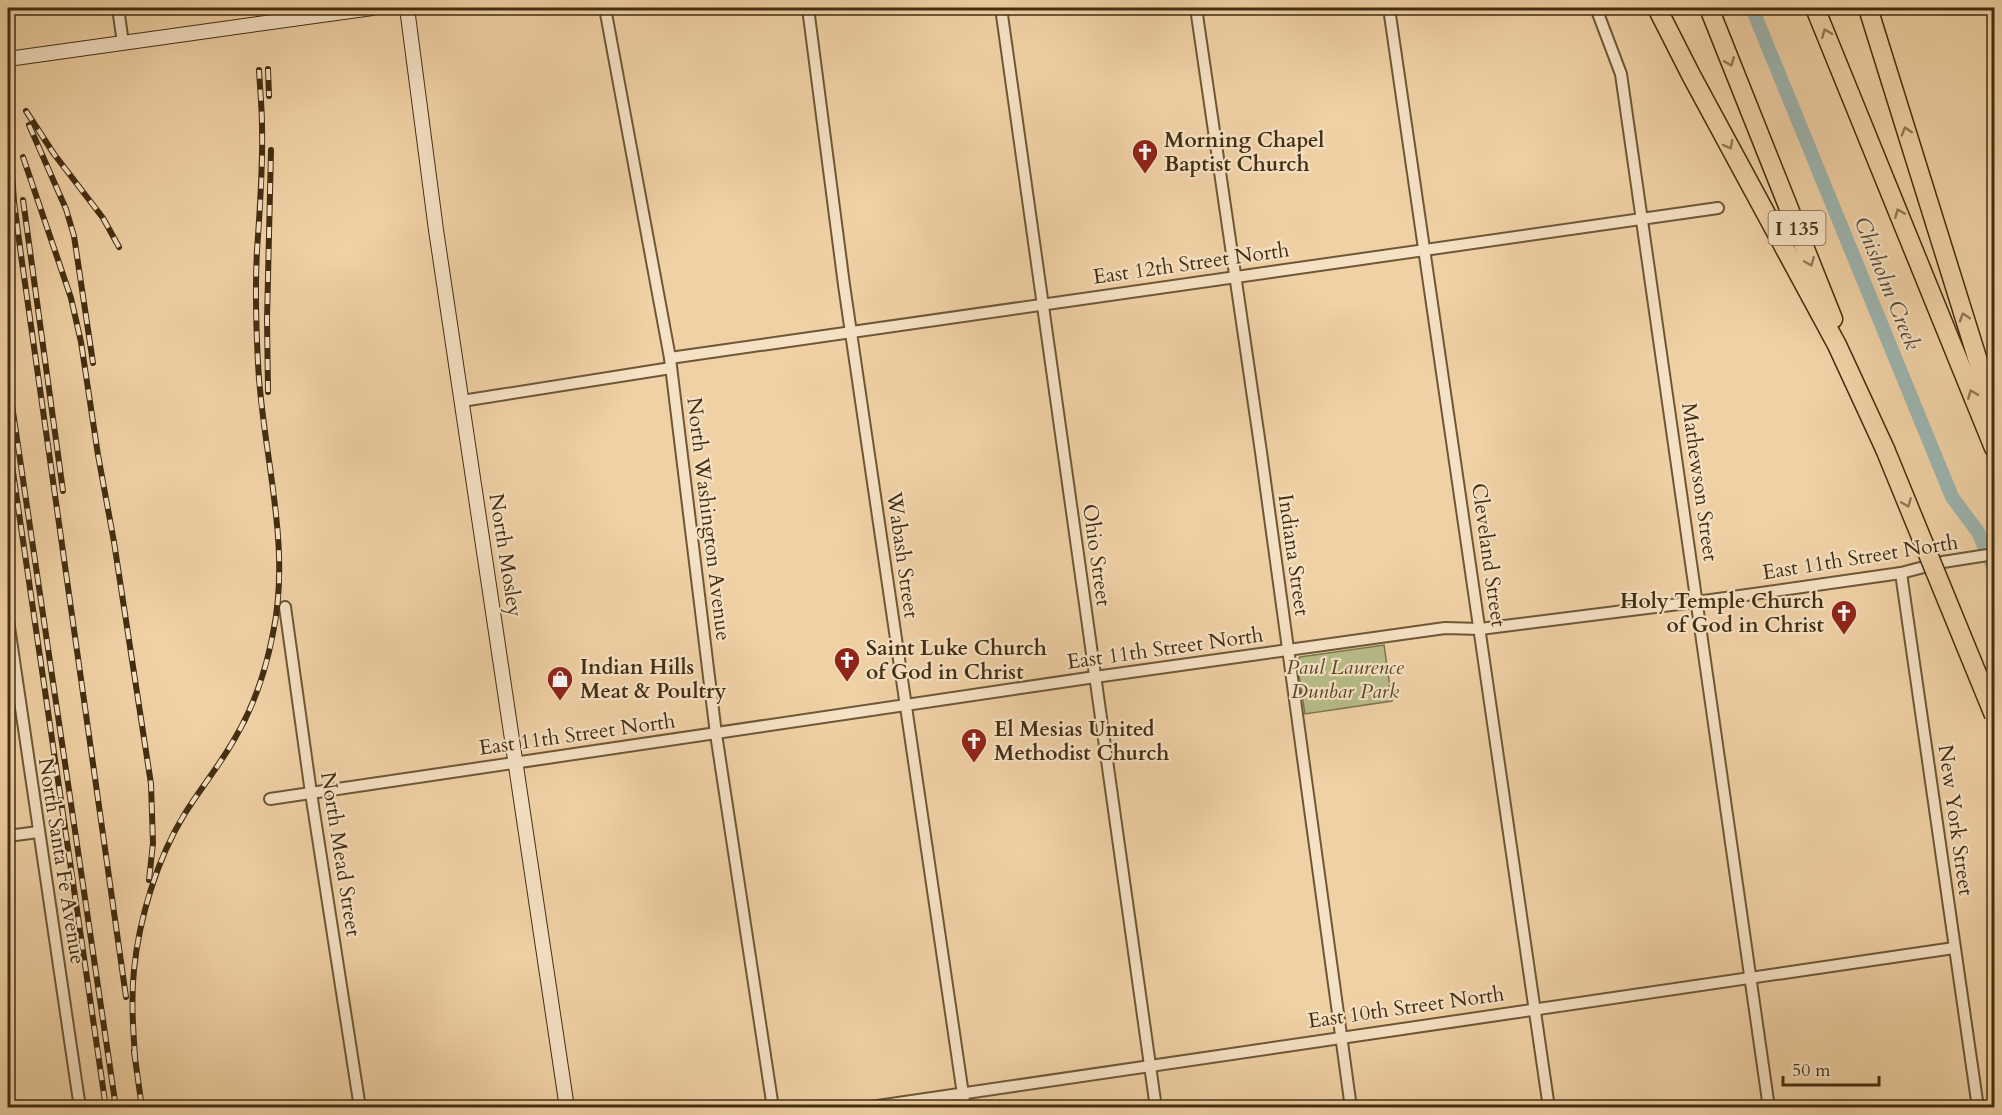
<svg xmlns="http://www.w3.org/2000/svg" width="2002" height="1115" viewBox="0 0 2002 1115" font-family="Cardo,serif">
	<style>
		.green { fill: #b7bc88; stroke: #7d754c; stroke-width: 1.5 }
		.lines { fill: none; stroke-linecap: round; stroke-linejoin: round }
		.canal { stroke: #9cb5af; stroke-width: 14 }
		.street-casing { stroke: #6e5736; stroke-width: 14 }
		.secondary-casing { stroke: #432e11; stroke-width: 16 }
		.highway-casing { stroke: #432e11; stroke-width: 21 }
		.street { stroke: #f5e1c4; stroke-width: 10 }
		.secondary { stroke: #f5e1c4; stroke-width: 14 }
		.highway { stroke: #f0d1a5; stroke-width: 18 }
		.rail-casing { stroke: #432e11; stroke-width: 6 }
		.rail { stroke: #f5e1c4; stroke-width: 4; stroke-dasharray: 11; stroke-linecap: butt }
		.highway-bridge-casing { stroke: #432e11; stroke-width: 21; stroke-linecap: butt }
		.highway-bridge { stroke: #f0d1a5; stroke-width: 18 }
		.oneway { stroke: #917754 }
		.labels { text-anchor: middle; stroke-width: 4.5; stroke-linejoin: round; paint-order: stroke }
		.shield { fill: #f5e1c4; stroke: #786447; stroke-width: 1.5 }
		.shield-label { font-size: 20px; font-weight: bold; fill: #432e11 }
		.poi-label { font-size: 21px; font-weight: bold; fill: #432e11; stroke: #f5e1c4; text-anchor: start }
		.street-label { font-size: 21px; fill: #432e11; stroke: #f5e1c4 }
		.park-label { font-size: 21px; font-style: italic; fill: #5a4a29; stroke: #f5e1c4 }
		.water-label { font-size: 22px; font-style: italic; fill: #554931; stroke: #f5e1c4 }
	</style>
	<rect width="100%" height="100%" fill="#f0d1a5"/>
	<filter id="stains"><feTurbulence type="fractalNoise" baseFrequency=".00333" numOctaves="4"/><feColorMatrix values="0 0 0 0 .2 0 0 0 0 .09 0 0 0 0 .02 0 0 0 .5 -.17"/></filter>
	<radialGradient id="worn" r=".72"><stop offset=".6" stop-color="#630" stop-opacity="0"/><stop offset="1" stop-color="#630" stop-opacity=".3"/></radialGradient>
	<path class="green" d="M1384,645L1392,701L1305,714L1297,662L1300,657Z"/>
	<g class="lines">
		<path class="canal" d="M1752,8L1952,497L1978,532L1994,569"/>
		<g class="street-casing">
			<g id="street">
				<path d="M118,8L123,43"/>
				<path d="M605,8L670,358L716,734L773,1108"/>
				<path d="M808,8L844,285L965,1108"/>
				<path d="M1001,8L1156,1108"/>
				<path d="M1196,8L1261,452L1351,1108"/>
				<path d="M1389,8L1549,1108"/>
				<path d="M1596,8L1621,74L1769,1108"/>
				<path d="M670,358L1718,208"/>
				<path d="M462,401L671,368"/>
				<path d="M1901,573L1978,1108"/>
				<path d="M285,607L311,793L360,1108"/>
				<path d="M8,620L80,1108"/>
				<path d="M270,799L1095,677L1445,628L1480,629L1711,600L1901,573L1943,562L1994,554"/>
				<path d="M8,836L38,832"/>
				<path d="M864,1108L1954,948"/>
			</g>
		</g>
		<g class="secondary-casing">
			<g id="secondary">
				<path d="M407,8L436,230L567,1108"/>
				<path d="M8,59L372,8"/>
			</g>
		</g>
		<g class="highway-casing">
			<g id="highway">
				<path d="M1657,8L1691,75L1837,345L1885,449"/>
				<path d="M1709,8L1833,319"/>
				<path d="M1815,8L1994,448"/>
				<path d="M1868,8L1994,412"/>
			</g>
		</g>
		<use href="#street" class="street"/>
		<use href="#secondary" class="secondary"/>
		<use href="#highway" class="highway"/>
		<g class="rail-casing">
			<g id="rail">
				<path d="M8,23L9,29"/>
				<path d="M268,69L269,96"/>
				<path d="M26,111L54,154L103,218L119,247"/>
				<path d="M8,114L14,202L21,255L126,997"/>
				<path d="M29,125L66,209L74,236L93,363"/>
				<path d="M23,157L71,298L81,342L98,455L114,542L151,784L153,843L149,880"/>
				<path d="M23,200L63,491"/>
				<path d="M8,378L116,1108"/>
				<path d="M268,392L267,320L271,150"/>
				<path d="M8,438L106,1108"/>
				<path d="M134,1051L142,1108"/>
				<path d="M135,1057C133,1028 131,999 134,970C139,919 157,859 184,815C200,789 220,765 235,738C254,706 266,670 273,633C292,543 262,452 258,363C256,325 255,287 257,250C260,209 263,168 262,127C262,108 260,89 259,70"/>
			</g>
		</g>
		<use href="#rail" class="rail"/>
		<g class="highway-bridge-casing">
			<path id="highway-bridge" d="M1885,449L1994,715"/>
		</g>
		<use href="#highway-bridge" class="highway-bridge"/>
	</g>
	<defs><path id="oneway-chevron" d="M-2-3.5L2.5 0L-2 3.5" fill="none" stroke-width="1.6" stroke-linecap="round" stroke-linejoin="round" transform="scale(1.5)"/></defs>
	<g class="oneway">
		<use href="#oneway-chevron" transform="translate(1826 33) rotate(-112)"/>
		<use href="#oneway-chevron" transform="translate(1730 62) rotate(68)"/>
		<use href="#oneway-chevron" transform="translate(1906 131) rotate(-107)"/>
		<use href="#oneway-chevron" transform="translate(1729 145) rotate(62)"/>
		<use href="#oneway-chevron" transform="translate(1899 213) rotate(-112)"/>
		<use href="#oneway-chevron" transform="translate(1810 262) rotate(68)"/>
		<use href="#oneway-chevron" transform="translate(1964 317) rotate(-108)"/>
		<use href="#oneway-chevron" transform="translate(1972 394) rotate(-112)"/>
		<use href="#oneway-chevron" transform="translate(1907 503) rotate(68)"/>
	</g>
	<defs>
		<g id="church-pin" transform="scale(1.35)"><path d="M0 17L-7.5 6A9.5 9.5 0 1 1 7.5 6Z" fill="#8f2418" stroke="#f5e1c4"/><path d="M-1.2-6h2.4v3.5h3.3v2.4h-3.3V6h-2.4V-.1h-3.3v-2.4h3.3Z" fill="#fff"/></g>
		<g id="shop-pin" transform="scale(1.35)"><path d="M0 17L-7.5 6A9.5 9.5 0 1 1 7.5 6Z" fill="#8f2418" stroke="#f5e1c4"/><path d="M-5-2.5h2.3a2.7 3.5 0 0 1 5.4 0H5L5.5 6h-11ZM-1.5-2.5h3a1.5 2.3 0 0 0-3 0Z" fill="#fff"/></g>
	</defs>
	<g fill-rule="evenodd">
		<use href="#church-pin" x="1145" y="152"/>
		<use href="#church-pin" x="1844" y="613"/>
		<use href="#church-pin" x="847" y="660"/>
		<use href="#shop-pin" x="560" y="679"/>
		<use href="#church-pin" x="974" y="741"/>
	</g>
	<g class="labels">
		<rect class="shield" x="1768.5" y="211" width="57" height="34" rx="4.5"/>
		<g class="shield-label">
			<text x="1797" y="235">I 135</text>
		</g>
		<g class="poi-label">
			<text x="1164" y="147">Morning Chapel<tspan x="1164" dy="24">Baptist Church</tspan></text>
			<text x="1824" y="608" text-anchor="end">Holy Temple Church<tspan x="1824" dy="24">of God in Christ</tspan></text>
			<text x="866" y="655">Saint Luke Church<tspan x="866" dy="24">of God in Christ</tspan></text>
			<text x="580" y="674">Indian Hills<tspan x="580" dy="24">Meat &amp; Poultry</tspan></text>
			<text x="994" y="736">El Mesias United<tspan x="994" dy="24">Methodist Church</tspan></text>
		</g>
		<g class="street-label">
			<text transform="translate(1191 263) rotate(-8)" y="7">East 12th Street North</text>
			<text transform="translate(1700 482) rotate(82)" y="7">Mathewson Street</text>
			<text transform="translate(709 519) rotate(83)" y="7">North Washington Avenue</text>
			<text transform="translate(506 555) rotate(81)" y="7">North Mosley</text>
			<text transform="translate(903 555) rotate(82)" y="7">Wabash Street</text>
			<text transform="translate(1097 555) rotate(82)" y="7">Ohio Street</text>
			<text transform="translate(1294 555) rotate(82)" y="7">Indiana Street</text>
			<text transform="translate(1489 555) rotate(82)" y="7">Cleveland Street</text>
			<text transform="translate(1860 557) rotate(-9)" y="7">East 11th Street North</text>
			<text transform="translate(1165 648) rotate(-8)" y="7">East 11th Street North</text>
			<text transform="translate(577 734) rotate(-8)" y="7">East 11th Street North</text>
			<text transform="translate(1956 820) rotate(82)" y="7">New York Street</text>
			<text transform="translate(341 854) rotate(81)" y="7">North Mead Street</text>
			<text transform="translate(62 861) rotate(81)" y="7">North Santa Fe Avenue</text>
			<text transform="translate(1406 1007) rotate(-8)" y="7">East 10th Street North</text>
		</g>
		<g class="park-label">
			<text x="1345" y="674">Paul Laurence<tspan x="1345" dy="24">Dunbar Park</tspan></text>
		</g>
		<g class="water-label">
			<text transform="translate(1888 283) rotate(68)" y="8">Chisholm Creek</text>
		</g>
	</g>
	<rect width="2002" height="1115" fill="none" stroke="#f0d1a5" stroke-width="30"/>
	<rect x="9" y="9" width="1984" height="1097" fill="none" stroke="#432e11" stroke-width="3"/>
	<rect x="15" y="15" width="1972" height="1085" fill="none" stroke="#432e11" stroke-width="1.5"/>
	<path d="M1783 1076v9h96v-9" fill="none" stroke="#432e11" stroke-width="3"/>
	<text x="1792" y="1076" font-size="18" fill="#432e11" stroke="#f5e1c4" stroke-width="4.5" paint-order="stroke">50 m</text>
	<rect width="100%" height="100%" filter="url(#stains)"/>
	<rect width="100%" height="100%" fill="url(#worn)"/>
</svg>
